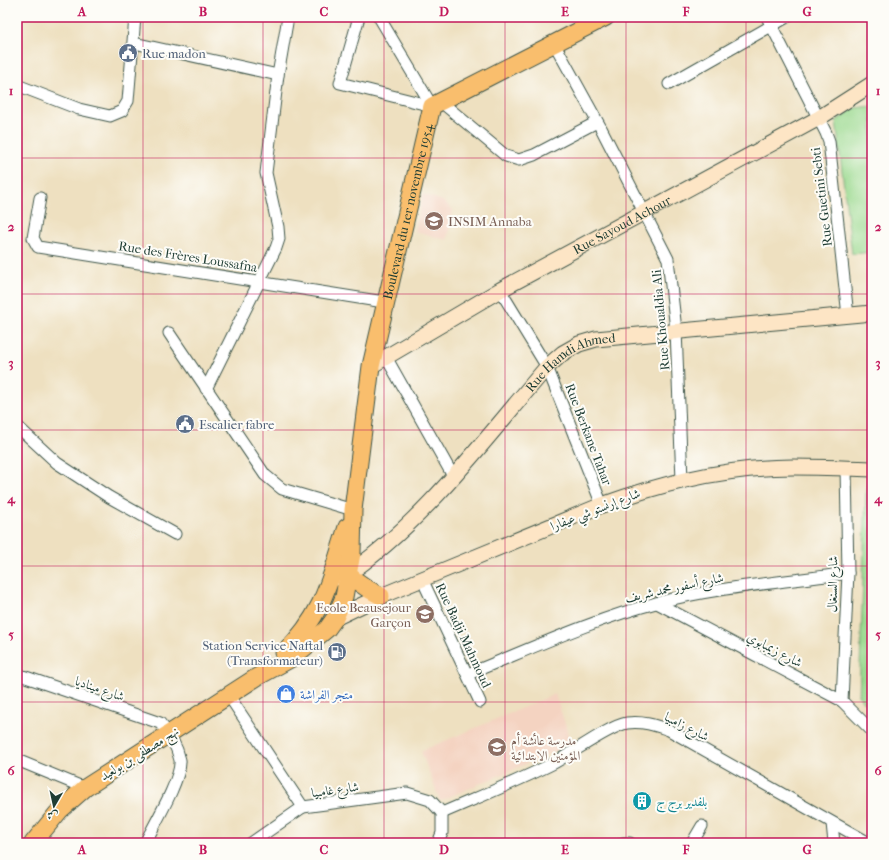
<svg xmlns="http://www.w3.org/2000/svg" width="889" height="860" viewBox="0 0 889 860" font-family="'IM FELL French Canon',Amiri,serif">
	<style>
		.built { fill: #f4d3c1 }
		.green { fill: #9ad98e; stroke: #5c8b61 }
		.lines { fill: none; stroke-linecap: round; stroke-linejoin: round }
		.minor-casing { stroke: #3e5549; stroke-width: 13 }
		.secondary-casing { stroke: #3e5549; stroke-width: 17 }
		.primary-casing { stroke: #3e5549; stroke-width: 19 }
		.minor { stroke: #fff; stroke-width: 11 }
		.secondary { stroke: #fde5c5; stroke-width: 15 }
		.primary { stroke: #f9be6d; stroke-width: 17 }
		.grid { fill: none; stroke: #c2185b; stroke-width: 1; stroke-opacity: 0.55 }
		.labels { text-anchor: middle; stroke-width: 4; stroke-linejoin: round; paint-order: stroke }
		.service-label { font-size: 13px; fill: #4e5e75; stroke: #fdfcf7; text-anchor: start }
		.street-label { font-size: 13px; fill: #1f3d34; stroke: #fdfcf7 }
		.education-label { font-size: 13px; fill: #785e54; stroke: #fdfcf7; text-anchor: start }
		.shop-label { font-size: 13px; fill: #366cbe; stroke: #fdfcf7; text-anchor: start }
		.culture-label { font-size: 13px; fill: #0d838f; stroke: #fdfcf7; text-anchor: start }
		.neatline { fill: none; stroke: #c2185b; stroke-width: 1.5 }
		.grid-label { font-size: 13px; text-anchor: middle; font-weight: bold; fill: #c2185b }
	</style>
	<rect width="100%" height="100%" fill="#fdfcf7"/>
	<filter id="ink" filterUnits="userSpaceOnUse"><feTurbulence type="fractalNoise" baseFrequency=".025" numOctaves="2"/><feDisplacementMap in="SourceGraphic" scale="8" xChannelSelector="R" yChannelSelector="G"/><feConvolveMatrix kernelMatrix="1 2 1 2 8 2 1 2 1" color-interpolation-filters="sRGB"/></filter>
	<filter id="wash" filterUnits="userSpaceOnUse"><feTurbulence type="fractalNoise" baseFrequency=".012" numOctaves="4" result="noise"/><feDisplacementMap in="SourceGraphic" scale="16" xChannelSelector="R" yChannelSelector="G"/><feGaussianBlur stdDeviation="0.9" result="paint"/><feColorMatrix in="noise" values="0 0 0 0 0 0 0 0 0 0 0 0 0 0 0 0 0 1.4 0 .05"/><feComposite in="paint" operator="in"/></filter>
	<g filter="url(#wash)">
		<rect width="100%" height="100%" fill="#eee0c0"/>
		<g class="built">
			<path d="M423,194L443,201L453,210L447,240L415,231Z"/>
			<path d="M555,694L572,744L440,801L421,751Z"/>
		</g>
		<g class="green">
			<path d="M872,106V252L852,254L836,121L855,108Z"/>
			<path d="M870,475H872V710L859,697L866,489Z"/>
		</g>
	</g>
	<g filter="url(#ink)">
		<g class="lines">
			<g class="minor-casing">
				<g id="minor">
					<path d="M359,17L340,83L432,106"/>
					<path d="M379,17L432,106"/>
					<path d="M767,17L826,133L829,141L848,316"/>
					<path d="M134,43L278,75"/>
					<path d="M554,43L602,130L668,259L676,330L682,480"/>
					<path d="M669,84L787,17"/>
					<path d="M17,85L79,109L110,116L122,111L128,101L135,17"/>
					<path d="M440,101L506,156L519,160L534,155L597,122"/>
					<path d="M40,198L33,238L38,247L384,302"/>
					<path d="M500,290L547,367L602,505"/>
					<path d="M169,333L265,475L282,489L353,510"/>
					<path d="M386,357L453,476"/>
					<path d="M206,389L276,248L279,239L278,227L266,173L278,75L288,17"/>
					<path d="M17,426L57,463L109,497L175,534"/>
					<path d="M422,579L480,702"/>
					<path d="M657,603L842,701L872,731"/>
					<path d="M17,674L160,723C169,733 177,746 180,760C182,778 154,825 145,843"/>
					<path d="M468,674C530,649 592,620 656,603C718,587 784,582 848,573"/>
					<path d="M229,696L303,807L407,793L430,800L442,813V833L438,843"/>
					<path d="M842,701L848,573L846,468"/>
					<path d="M17,760L85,788"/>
					<path d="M442,813C479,797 516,782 552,764C570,755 609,726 627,723C642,721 655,725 669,730L869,843"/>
					<path d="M832,823L834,843"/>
					<path d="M251,843L303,807"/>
					<path d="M623,843H630"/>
					<path d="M692,843L702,826"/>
				</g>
			</g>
			<g class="secondary-casing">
				<g id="secondary">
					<path id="s1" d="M371,366L500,290L819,118L872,84"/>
					<path id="s2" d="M341,579C423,524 483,441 547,367L563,353L579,344L596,339L872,313"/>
					<path d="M335,618L381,596L602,505C662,483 728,467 793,467C819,467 846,468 872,469"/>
				</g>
			</g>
			<g class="primary-casing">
				<g id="primary">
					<path d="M348,575L368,589L381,596"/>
					<path d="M284,653C325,613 330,579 347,527"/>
					<path id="s3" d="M33,843L60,810L85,788L257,677L292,658L327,629L335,618L344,597L352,553L353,510L371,366L432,106L606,17"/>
				</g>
			</g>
			<use href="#minor" class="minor"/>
			<use href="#secondary" class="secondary"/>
			<use href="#primary" class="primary"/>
		</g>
	</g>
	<path class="grid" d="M143,17V843M263,17V843M384,17V843M505,17V843M626,17V843M746,17V843M17,158H872M17,294H872M17,430H872M17,566H872M17,702H872"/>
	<defs>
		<g id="civic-disc" transform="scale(1)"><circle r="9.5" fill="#5c6f8a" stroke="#fdfcf7"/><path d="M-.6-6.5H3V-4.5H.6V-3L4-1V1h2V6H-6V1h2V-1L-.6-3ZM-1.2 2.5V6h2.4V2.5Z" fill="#fff"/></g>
		<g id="university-disc" transform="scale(1)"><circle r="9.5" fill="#8d6e63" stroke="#fdfcf7"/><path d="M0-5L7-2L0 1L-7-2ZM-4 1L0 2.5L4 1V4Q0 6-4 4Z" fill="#fff"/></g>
		<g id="school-disc" transform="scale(1)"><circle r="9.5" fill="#8d6e63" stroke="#fdfcf7"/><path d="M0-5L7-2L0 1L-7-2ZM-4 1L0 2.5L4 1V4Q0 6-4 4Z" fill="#fff"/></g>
		<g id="fuel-disc" transform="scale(1)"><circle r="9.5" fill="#5c6f8a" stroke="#fdfcf7"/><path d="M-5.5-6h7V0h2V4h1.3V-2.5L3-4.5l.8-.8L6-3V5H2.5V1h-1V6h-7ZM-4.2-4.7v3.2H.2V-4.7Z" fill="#fff"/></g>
		<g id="shop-disc" transform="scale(1)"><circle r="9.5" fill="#3f7fe0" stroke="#fdfcf7"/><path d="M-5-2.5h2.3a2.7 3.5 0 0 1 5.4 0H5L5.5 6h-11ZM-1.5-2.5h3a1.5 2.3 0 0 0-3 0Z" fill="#fff"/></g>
		<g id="building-disc" transform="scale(1)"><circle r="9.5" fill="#0f9aa8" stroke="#fdfcf7"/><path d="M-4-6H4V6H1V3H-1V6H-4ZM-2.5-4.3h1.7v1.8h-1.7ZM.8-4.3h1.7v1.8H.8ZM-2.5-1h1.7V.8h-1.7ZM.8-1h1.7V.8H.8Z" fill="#fff"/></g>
	</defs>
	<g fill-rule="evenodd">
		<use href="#civic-disc" x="128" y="53"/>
		<use href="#university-disc" x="434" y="221"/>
		<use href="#civic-disc" x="185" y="424"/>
		<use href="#school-disc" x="425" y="614"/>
		<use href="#fuel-disc" x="337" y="652"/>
		<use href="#shop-disc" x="286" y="694"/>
		<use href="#school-disc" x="497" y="747"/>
		<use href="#building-disc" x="642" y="801"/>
	</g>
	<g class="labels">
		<g class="service-label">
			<text x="142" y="58">Rue madon</text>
			<text x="199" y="429">Escalier fabre</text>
			<text x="323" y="650" text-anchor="end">Station Service Naftal<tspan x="323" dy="15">(Transformateur)</tspan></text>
		</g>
		<g class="street-label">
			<text transform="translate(821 197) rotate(-97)" y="5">Rue Guetini Sebti</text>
			<text dy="5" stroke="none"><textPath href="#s3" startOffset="794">Boulevard du 1er novembre 1954</textPath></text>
			<text dy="5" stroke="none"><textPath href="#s1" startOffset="288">Rue Sayoud Achour</textPath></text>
			<text transform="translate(188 256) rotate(9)" y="5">Rue des Frères Loussafna</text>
			<text transform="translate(660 320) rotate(-95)" y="5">Rue Khoualdia Ali</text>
			<text dy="5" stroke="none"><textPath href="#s2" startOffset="320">Rue Hamdi Ahmed</textPath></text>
			<text transform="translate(589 434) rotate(69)" y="5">Rue Berkane Tahar</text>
			<text transform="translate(595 509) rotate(-21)" y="5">شارع إرنستو شي عيفارا</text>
			<text transform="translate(832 584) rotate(-89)" y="5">شارع السنغال</text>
			<text transform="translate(674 587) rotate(-12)" y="5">شارع أسفور محمد شريف</text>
			<text transform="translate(464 635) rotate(65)" y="5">Rue Badji Mahmoud</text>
			<text transform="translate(775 649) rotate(28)" y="5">شارع زيمبابوي</text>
			<text transform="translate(100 688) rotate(19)" y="5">شارع ميناديا</text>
			<text transform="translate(687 726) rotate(27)" y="5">شارع زامبيا</text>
			<text transform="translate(139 753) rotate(-32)" y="5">نهج مصطفى بن بولعيد</text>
			<text transform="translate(335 789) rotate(-8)" y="5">شارع غامبيا</text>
		</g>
		<g class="education-label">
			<text x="448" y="226">INSIM Annaba</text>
			<text x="411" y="612" text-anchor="end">Ecole Beausejour<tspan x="411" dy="15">Garçon</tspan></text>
			<text x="511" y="745">مدرسة عائشة أم<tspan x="511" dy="15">المؤمنين الابتدائية</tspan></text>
		</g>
		<g class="shop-label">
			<text x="300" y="699">متجر الفراشة</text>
		</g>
		<g class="culture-label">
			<text x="656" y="806">بلفدير برج ج</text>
		</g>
	</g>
	<rect width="889" height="860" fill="none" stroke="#fdfcf7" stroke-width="44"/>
	<g transform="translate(54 806) rotate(189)" stroke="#fdfcf7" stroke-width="3" paint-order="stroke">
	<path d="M0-3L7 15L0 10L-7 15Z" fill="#1f3d34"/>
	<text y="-6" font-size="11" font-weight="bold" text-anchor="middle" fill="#1f3d34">ش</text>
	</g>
	<rect x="22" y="22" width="845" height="816" class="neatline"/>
	<g class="grid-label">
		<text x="82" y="16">A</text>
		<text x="203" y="16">B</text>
		<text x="324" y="16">C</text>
		<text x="444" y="16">D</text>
		<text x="565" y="16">E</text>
		<text x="686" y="16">F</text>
		<text x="807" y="16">G</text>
		<text x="11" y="95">1</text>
		<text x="878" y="95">1</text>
		<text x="11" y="231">2</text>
		<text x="878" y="231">2</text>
		<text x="11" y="367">3</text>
		<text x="878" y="367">3</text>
		<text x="11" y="503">4</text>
		<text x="878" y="503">4</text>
		<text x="11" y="639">5</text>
		<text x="878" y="639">5</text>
		<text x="11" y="775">6</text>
		<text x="878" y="775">6</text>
		<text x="82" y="854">A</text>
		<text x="203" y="854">B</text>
		<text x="324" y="854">C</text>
		<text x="444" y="854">D</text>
		<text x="565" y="854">E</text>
		<text x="686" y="854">F</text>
		<text x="807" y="854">G</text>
	</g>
</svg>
